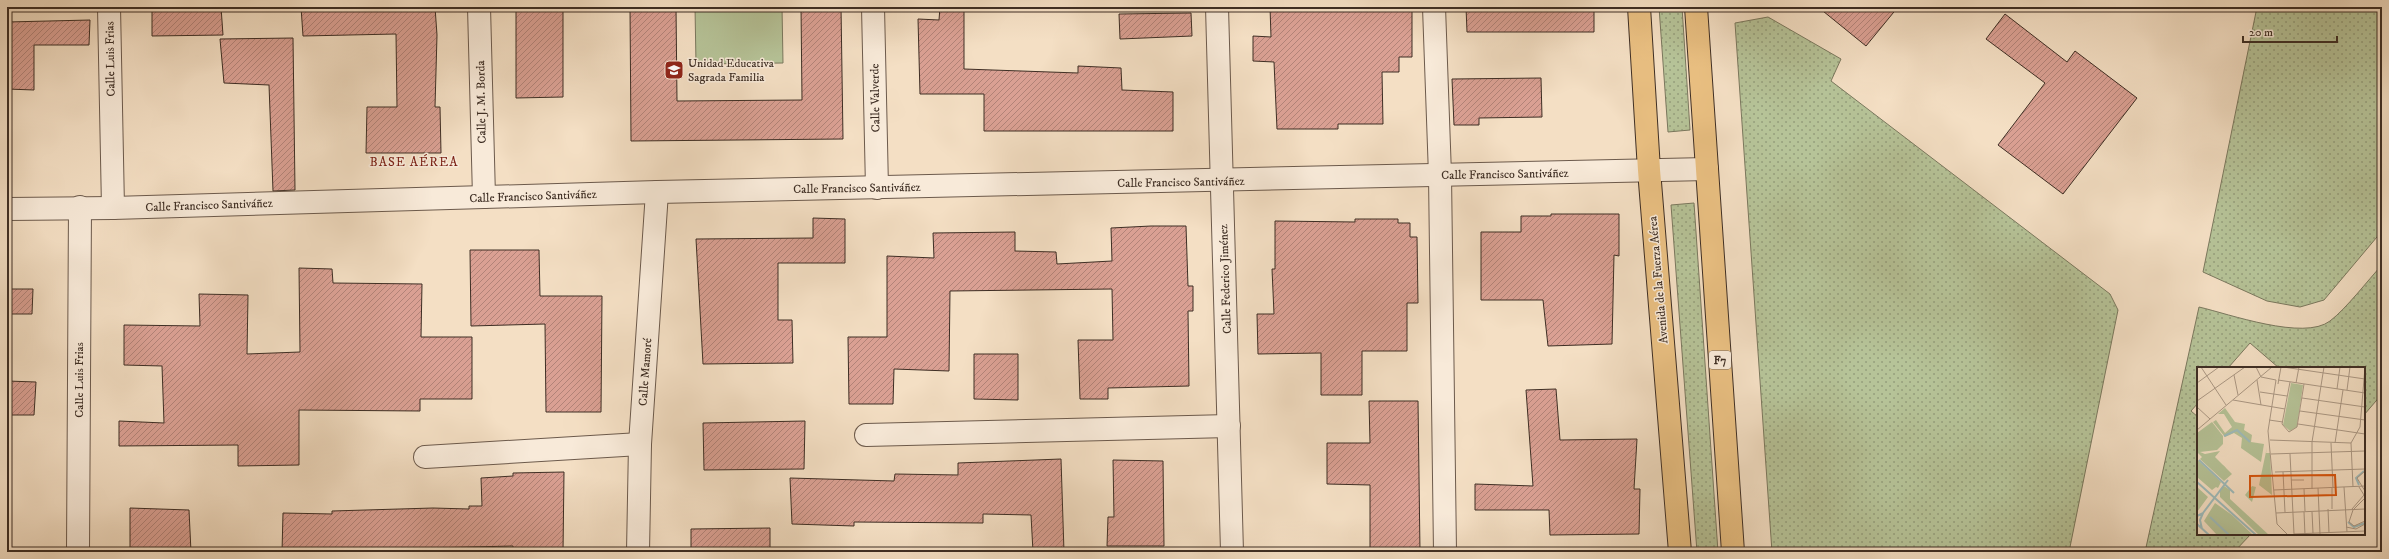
<svg xmlns="http://www.w3.org/2000/svg" width="2389" height="559" viewBox="0 0 2389 559" font-family="'IM FELL DW Pica',serif">
	<style>
		.grass { fill: url(#grass-dots); stroke: #7a785e }
		.garden { fill: #b6c398; stroke: #7a785e }
		.building { fill: url(#building-hatch); stroke: #3e2e24 }
		.lines { fill: none; stroke-linecap: round; stroke-linejoin: round }
		.minor-casing { stroke: #6c5a4c; stroke-width: 24 }
		.trunk-casing { stroke: #3e2e24; stroke-width: 24 }
		.minor { stroke: #f8ead9; stroke-width: 22 }
		.trunk { stroke: #eac082; stroke-width: 22 }
		.labels { text-anchor: middle; stroke-width: 3; stroke-linejoin: round; paint-order: stroke }
		.shield { fill: #f8ead9; stroke: #76665a; stroke-width: 1 }
		.shield-label { font-size: 11px; font-weight: bold; fill: #3e2e24 }
		.street-label { font-size: 12px; fill: #3e2e24; stroke: #f8ead9 }
		.poi-label { font-size: 12px; fill: #3e2e24; stroke: #f8ead9; text-anchor: start }
		.neighbourhood-label { font-size: 13px; letter-spacing: 1px; fill: #7a1f14; stroke: #f8ead9 }
		.inset-river { fill: none; stroke: #9ebbbb; stroke-width: 2 }
		.inset-road { fill: none; stroke: #ab9884; stroke-width: 1 }
		.view { fill: #d7550e; fill-opacity: 0.15; stroke: #d7550e; stroke-width: 2 }
		.inset-edge { fill: none; stroke: #3e2e24; stroke-width: 2 }
	</style>
	<defs>
		<pattern id="grass-dots" width="8" height="8" patternUnits="userSpaceOnUse"><rect width="8" height="8" fill="#b6c398"/><path d="M2 2h.1M6 6h.1" fill="none" stroke="#959f7c" stroke-width="1.8" stroke-linecap="round"/></pattern>
		<pattern id="building-hatch" width="6" height="6" patternUnits="userSpaceOnUse"><rect width="6" height="6" fill="#daa093"/><path d="M-1 1l2-2M0 6l6-6M5 7l2-2" fill="none" stroke="#b28378"/></pattern>
	</defs>
	<rect width="100%" height="100%" fill="#f4dfc4"/>
	<filter id="stains"><feTurbulence type="fractalNoise" baseFrequency=".005" numOctaves="4"/><feColorMatrix values="0 0 0 0 .2 0 0 0 0 .09 0 0 0 0 .02 0 0 0 .5 -.17"/></filter>
	<radialGradient id="worn" r=".72"><stop offset=".6" stop-color="#630" stop-opacity="0"/><stop offset="1" stop-color="#630" stop-opacity=".3"/></radialGradient>
	<g class="grass">
		<path d="M1659,7H1682L1690,130L1668,132Z"/>
		<path d="M2257,7H2382V231L2324,300L2300,307L2267,301L2203,272Z"/>
		<path d="M1768,17L1841,59L1831,81L2110,294L2118,310L2069,552H1772L1735,23Z"/>
		<path d="M1694,203L1718,552H1697L1671,205Z"/>
		<path d="M2382,265V394L2364,415V368H2279L2250,343L2228,368H2198V403L2191,411L2198,417V534H2251L2234,552H2145L2199,307C2229,314 2304,341 2330,321C2346,309 2368,280 2382,265Z"/>
	</g>
	<path class="garden" d="M695,7H782L783,63L696,64Z"/>
	<g class="building">
		<path d="M152,7H221L223,35L152,36Z"/>
		<path d="M301,7H435L437,35L435,107H440L441,153H366L367,107H397L396,34L303,36Z"/>
		<path d="M516,7H563V97L516,98Z"/>
		<path d="M630,7H676L677,101L802,100L801,7H841L843,139L631,141Z"/>
		<path d="M940,7H964V69L1078,73V66L1121,68L1122,90L1173,92V131H984V94H920L918,19L939,20Z"/>
		<path d="M1270,7H1412V57H1399V72H1382L1383,124H1338V129H1277L1274,62L1253,61V36L1271,37Z"/>
		<path d="M1466,7H1594V32H1467Z"/>
		<path d="M1818,7H1898L1866,46Z"/>
		<path d="M1191,13L1192,36L1120,39L1119,14Z"/>
		<path d="M2005,14L2067,62L2075,51L2137,98L2063,194L1998,145L2045,83L1986,39Z"/>
		<path d="M90,20L89,45H34V90L7,89V22Z"/>
		<path d="M293,38L295,190L273,191L269,85L224,83L220,39Z"/>
		<path d="M1541,78L1542,117L1479,118V125H1454L1452,79Z"/>
		<path d="M1551,214H1619V256L1614,255L1612,344L1548,346L1543,300H1481V232H1521V216H1551Z"/>
		<path d="M813,218L845,219V263H778V320H792L793,363L703,364L696,239L813,238Z"/>
		<path d="M1355,219H1398V223H1410V237H1417L1418,303H1407V351H1362V395H1321V353L1258,354L1257,314H1274L1272,269H1275V221L1355,222Z"/>
		<path d="M1151,226H1186L1188,286H1193V311H1188L1189,386L1108,388V399H1080L1078,340H1113L1112,289L950,291L949,371L894,369L893,404H849L848,337H887V256L934,258L933,233L1015,232V251L1056,252L1057,264L1112,261L1111,228Z"/>
		<path d="M470,250H539L540,296H602L601,412H546L545,324L471,326Z"/>
		<path d="M299,268L332,269L333,283L422,284L421,337H472V399H420V411L299,410V465L238,466V445L119,446V421L164,423L162,366L124,365V325L200,326L199,294L248,295L247,354L300,352Z"/>
		<path d="M7,289H33L32,314H7Z"/>
		<path d="M974,354H1018V400L974,399Z"/>
		<path d="M7,381L36,382L34,415H7Z"/>
		<path d="M1556,389L1560,440L1637,439L1634,489H1640L1639,534L1550,535L1549,510H1475V484L1533,486L1526,390Z"/>
		<path d="M1369,401H1418L1420,552H1370V485L1327,484V443H1370Z"/>
		<path d="M805,421L804,469L704,470L703,423Z"/>
		<path d="M1061,459L1064,552H1033L1031,515L983,514V523L854,522V526L792,524L790,478L894,481L895,474L958,475V463Z"/>
		<path d="M1113,460L1163,461L1164,546H1107L1108,517H1114Z"/>
		<path d="M564,472L563,552H513V546L429,548V552H282L283,513L332,514V511L433,508L469,509V506H482L481,478L513,476V473Z"/>
		<path d="M130,508L189,510L191,552H130Z"/>
		<path d="M770,528V552H691V529Z"/>
	</g>
	<g class="lines">
		<g class="minor-casing">
			<g id="minor">
				<path d="M109,7L113,208"/>
				<path d="M479,7L484,197"/>
				<path d="M873,7L877,188"/>
				<path d="M1217,7L1232,552"/>
				<path d="M1434,7L1440,175L1445,552"/>
				<path d="M7,209L113,208L657,192L1707,169"/>
				<path d="M866,435L1229,426"/>
				<path d="M425,457L640,444"/>
				<path d="M78,552L80,207"/>
				<path d="M638,552L640,444L657,192"/>
			</g>
		</g>
		<g class="trunk-casing">
			<g id="trunk">
				<path d="M1639,7L1649,170L1680,552"/>
				<path d="M1696,7L1733,552"/>
			</g>
		</g>
		<use href="#minor" class="minor"/>
		<use href="#trunk" class="trunk"/>
	</g>
	<defs>
		<g id="school-square" transform="scale(1)"><rect x="-9" y="-9" width="18" height="18" rx="4" fill="#8f2418" stroke="#f8ead9"/><path d="M0-5L7-2L0 1L-7-2ZM-4 1L0 2.5L4 1V4Q0 6-4 4Z" fill="#fff"/></g>
	</defs>
	<g fill-rule="evenodd">
		<use href="#school-square" x="674" y="70"/>
	</g>
	<g class="labels">
		<rect class="shield" x="1709" y="351" width="22" height="18" rx="3"/>
		<g class="shield-label">
			<text x="1720" y="364">F7</text>
		</g>
		<g class="street-label">
			<text transform="translate(110 59) rotate(-91)" y="4">Calle Luis Frias</text>
			<text transform="translate(875 98) rotate(-91)" y="4">Calle Valverde</text>
			<text transform="translate(481 102) rotate(-91)" y="4">Calle J. M. Borda</text>
			<text transform="translate(1505 174) rotate(-1)" y="4">Calle Francisco Santiváñez</text>
			<text transform="translate(1181 182) rotate(-1)" y="4">Calle Francisco Santiváñez</text>
			<text transform="translate(857 188) rotate(-1)" y="4">Calle Francisco Santiváñez</text>
			<text transform="translate(533 196) rotate(-2)" y="4">Calle Francisco Santiváñez</text>
			<text transform="translate(209 205) rotate(-2)" y="4">Calle Francisco Santiváñez</text>
			<text transform="translate(1225 279) rotate(-92)" y="4">Calle Federico Jiménez</text>
			<text transform="translate(1658 280) rotate(-95)" y="4">Avenida de la Fuerza Aérea</text>
			<text transform="translate(645 372) rotate(-86)" y="4">Calle Mamoré</text>
			<text transform="translate(79 380) rotate(-90)" y="4">Calle Luis Frias</text>
		</g>
		<g class="poi-label">
			<text x="688" y="67">Unidad Educativa<tspan x="688" dy="14">Sagrada Familia</tspan></text>
		</g>
		<g class="neighbourhood-label">
			<text x="414" y="166">BASE AÉREA</text>
		</g>
	</g>
	<g transform="translate(2197 367)">
		<rect width="168" height="168" fill="#f4dfc4"/>
		<path d="M28,41L38,55L48,57L47,63L55,68L54,75L67,77L64,95L44,81L45,71L37,66L28,70L16,55L19,53L28,66L35,60L27,47H21ZM15,55L26,69V77L20,83L3,85L8,87L23,84L18,90L35,107L27,114L3,92L5,90L0,85V66ZM70,80L69,86H73L75,128L62,118ZM1,93L24,115L21,121L19,120L15,123L0,110ZM27,119L33,123V132L72,168H62L23,130V123ZM55,119L59,120L55,135L48,128ZM0,120L11,130L0,145ZM18,136L35,148L56,168H20L7,154Z" fill="#b6c398"/>
		<path d="M94,16L106,18L100,60L93,64L86,58Z" fill="#b6c398"/>
		<path d="M95,20L105,22L102,38L92,37ZM90,40L102,41L99,58L88,56ZM19 103a5 5 0 1 1 10 0a5 5 0 1 1-10 0Z" fill="#b6c398"/>
		<path class="inset-river" d="M27,69L40,63L53,75M2,93L37,126M0,115L59,168M162,118L159,111L167,104M6,146L31,113M0,149L6,146L3,153L5,162M13,150L32,168M151,155L157,160L168,156M0,157L12,168"/>
		<path class="inset-road" d="M4,0L29,38M59,0L64,10L79,13L71,64L80,157L91,168M86,0L168,12M37,8L41,28M60,13L64,38M81,13L168,26M93,15L85,57L92,65L100,60L107,17M0,16L22,0M99,16L102,0M81,17L84,0M140,22L143,0M150,23L153,0M63,25L90,29M105,31L168,40M36,33L88,42M0,34L48,0M0,40L13,52M103,44L168,53M72,53L86,55M101,57L168,67M0,63L75,0M73,73L154,76M134,76L136,121M138,76L146,23M74,87L168,84M93,87L97,167M168,104L160,111L168,124M78,105L168,102M86,105L88,145M94,113H107M147,120L150,165M156,120L154,76L163,60L168,0M121,121L123,167M135,121V142M107,122L108,144M115,122V75L127,0M77,123L168,119M168,131L156,143L152,155L157,159L168,154M131,142L132,166M155,142L167,128L162,120M107,145L108,168M115,145L116,166M79,146L168,142M149,160L159,162L168,157M97,167L168,164"/>
		<path class="view" d="M138,108L139,128L53,130V109Z"/>
		<rect width="168" height="168" class="inset-edge"/>
	</g>
	<rect width="2389" height="559" fill="none" stroke="#f4dfc4" stroke-width="24"/>
	<rect x="8" y="8" width="2373" height="543" fill="none" stroke="#3e2e24" stroke-width="2"/>
	<rect x="12" y="12" width="2365" height="535" fill="none" stroke="#3e2e24"/>
	<path d="M2243 36v6h94v-6" fill="none" stroke="#3e2e24" stroke-width="2"/>
	<text x="2249" y="36" font-size="12" fill="#3e2e24" stroke="#f8ead9" stroke-width="3" paint-order="stroke">20 m</text>
	<rect width="100%" height="100%" filter="url(#stains)"/>
	<rect width="100%" height="100%" fill="url(#worn)"/>
</svg>
